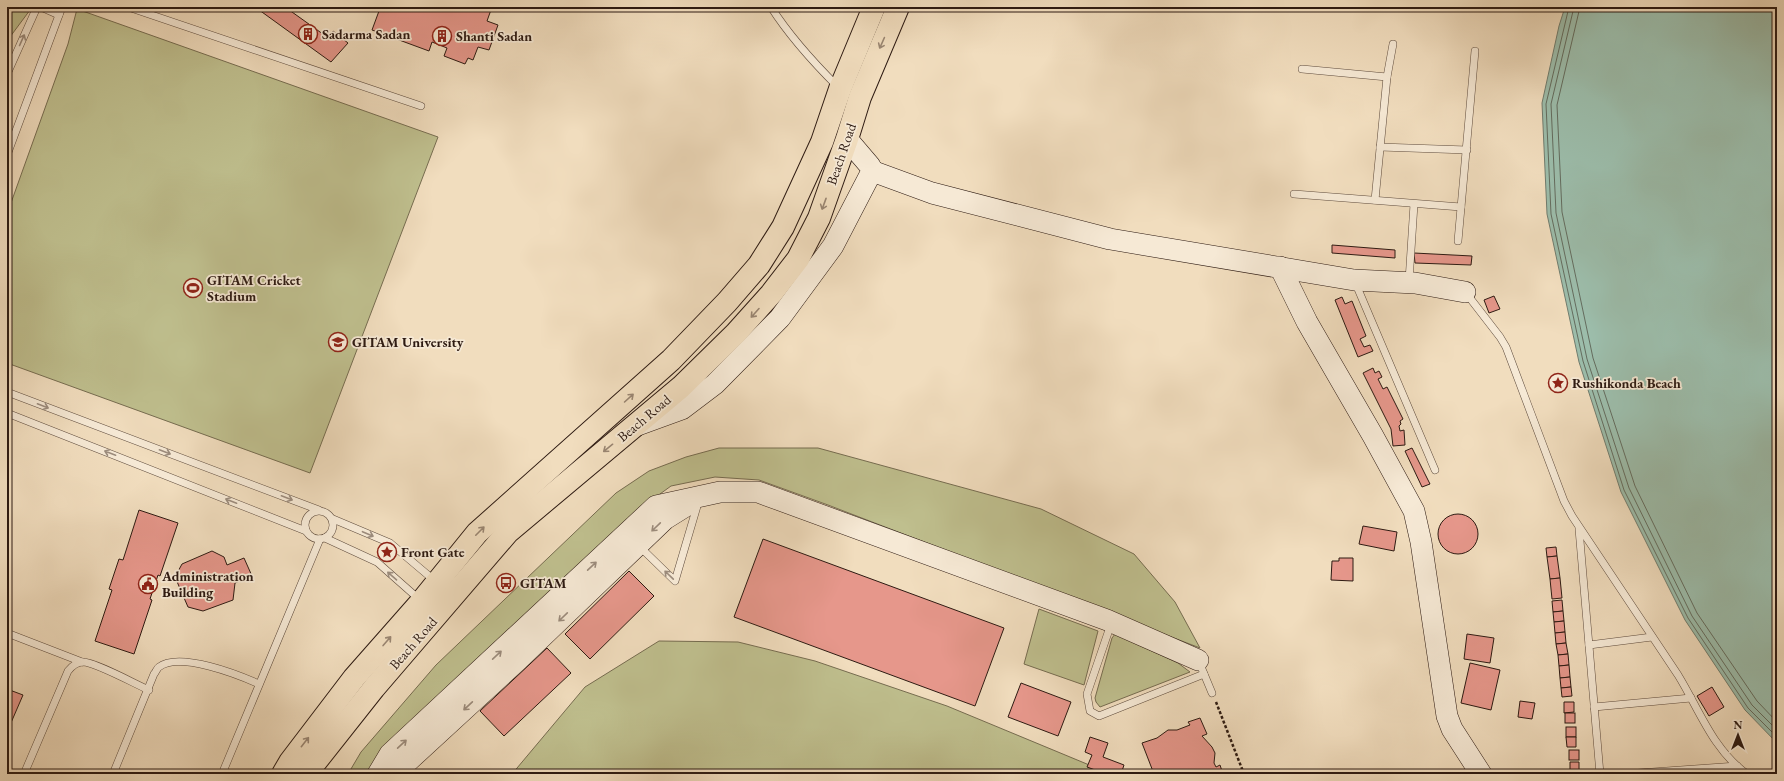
<svg xmlns="http://www.w3.org/2000/svg" width="1784" height="781" viewBox="0 0 1784 781" font-family="'EB Garamond',serif">
	<style>
		.green { fill: #bfbf8e; stroke: #766c50 }
		.water { fill: #9cbdab; stroke: #707c6e }
		.lines { fill: none; stroke-linecap: round; stroke-linejoin: round }
		.shore { stroke: #646c5e; stroke-width: 1 }
		.building { fill: #e6978b; stroke: #2d1a12 }
		.lane-casing { stroke: #5e4b3d; stroke-width: 8 }
		.secondary-casing { stroke: #2d1a12; stroke-width: 22 }
		.primary-casing { stroke: #2d1a12; stroke-width: 24 }
		.path { stroke: #2d1a12; stroke-width: 2.5; stroke-dasharray: 3 2; stroke-linecap: butt }
		.lane { stroke: #f6e9d5; stroke-width: 7 }
		.secondary { stroke: #f6e9d5; stroke-width: 21 }
		.primary { stroke: #f1ddbe; stroke-width: 22 }
		.oneway { stroke: #9c8c7d }
		.oneway2 { stroke: #998571 }
		.labels { text-anchor: middle; stroke-width: 3.5; stroke-linejoin: round; paint-order: stroke }
		.poi-label { font-size: 14px; font-weight: bold; fill: #2d1a12; stroke: #f6e9d5; text-anchor: start }
		.street-label { font-size: 14px; fill: #2d1a12; stroke: #f6e9d5 }
	</style>
	<rect width="100%" height="100%" fill="#f1ddbe"/>
	<filter id="stains"><feTurbulence type="fractalNoise" baseFrequency=".005" numOctaves="4"/><feColorMatrix values="0 0 0 0 .2 0 0 0 0 .09 0 0 0 0 .02 0 0 0 .5 -.17"/></filter>
	<radialGradient id="worn" r=".72"><stop offset=".6" stop-color="#630" stop-opacity="0"/><stop offset="1" stop-color="#630" stop-opacity=".3"/></radialGradient>
	<g class="green">
		<path d="M7,7L30,10L7,41Z"/>
		<path d="M77,9L438,137L310,473L7,363V214L68,44Z"/>
		<path d="M719,448H818L1041,509L1134,554L1175,602L1200,648L828,505L759,480L715,477L671,486L631,515L369,774H348L361,752L436,665L616,493L649,471L686,457Z"/>
		<path d="M1039,609L1098,631L1084,685L1024,664Z"/>
		<path d="M1115,634L1178,663L1190,672L1100,707L1096,702L1095,698L1112,638Z"/>
		<path d="M659,641L738,642L815,661L947,706L1111,774H512L585,687Z"/>
	</g>
	<path class="water" d="M1565,7H1777V743L1745,710L1685,620L1621,492L1579,362L1547,214L1542,103L1559,26Z"/>
	<g class="lines">
		<g class="shore">
			<path d="M1569,7L1546,104L1551,214L1583,361L1624,490L1688,618L1748,708L1777,737"/>
			<path d="M1574,7L1551,104L1556,213L1587,359L1629,488L1692,616L1752,705L1777,730"/>
			<path d="M1580,7L1557,105L1562,212L1593,358L1635,486L1697,613L1757,701L1777,722"/>
		</g>
	</g>
	<g class="building">
		<path d="M255,7H285L327,37L333,31L348,43L331,62Z"/>
		<path d="M368,7H492L487,21L498,25L489,50L478,47L473,60L468,58L465,64L444,56L447,48L432,42L429,51L372,30L379,11Z"/>
		<path d="M1332,245L1395,250V258L1332,253Z"/>
		<path d="M1414,253L1472,256L1471,265L1415,263Z"/>
		<path d="M1494,296L1500,309L1489,313L1484,300Z"/>
		<path d="M1342,297L1345,304L1352,301L1366,336L1360,339L1364,347L1370,345L1373,351L1358,357L1335,300Z"/>
		<path d="M1373,368L1375,373L1379,371L1382,377L1378,379L1383,389L1387,387L1403,419L1400,421L1401,424L1399,426L1400,431L1404,430L1405,445L1393,446L1391,429L1363,373Z"/>
		<path d="M1412,448L1430,484L1422,487L1405,451Z"/>
		<path d="M139,510L178,523L160,576L158,575L150,599L152,600L134,654L95,641L112,590L109,589L119,559L123,560Z"/>
		<circle cx="1458" cy="534" r="20"/>
		<path d="M1363,526L1397,532L1394,551L1359,544Z"/>
		<path d="M763,539L1004,628L975,706L734,617Z"/>
		<path d="M1556,547L1557,556L1547,557L1546,548Z"/>
		<path d="M212,551L224,557L227,565L244,558L252,576L235,583L233,600L203,611L188,607L175,577L182,564Z"/>
		<path d="M1557,556L1560,578L1550,579L1547,557Z"/>
		<path d="M1339,558H1353V581L1331,580L1332,561H1339Z"/>
		<path d="M629,571L654,596L590,659L565,634Z"/>
		<path d="M1560,578L1562,598L1552,599L1550,579Z"/>
		<path d="M1562,600L1563,611L1553,612L1552,601Z"/>
		<path d="M1563,611L1564,621L1554,622L1553,612Z"/>
		<path d="M1564,621L1565,632L1555,633L1554,622Z"/>
		<path d="M1565,632L1566,643L1556,644L1555,633Z"/>
		<path d="M1467,634L1494,638L1490,663L1464,659Z"/>
		<path d="M1566,643L1568,654L1558,655L1556,644Z"/>
		<path d="M547,648L571,673L504,736L480,711Z"/>
		<path d="M1568,654L1569,665L1559,666L1558,655Z"/>
		<path d="M1470,663L1500,670L1491,710L1461,703Z"/>
		<path d="M1569,665L1570,677L1560,678L1559,666Z"/>
		<path d="M1570,677L1571,687L1561,688L1560,678Z"/>
		<path d="M1021,683L1071,702L1058,736L1008,717Z"/>
		<path d="M1571,687L1572,696L1562,697L1561,688Z"/>
		<path d="M1712,687L1724,707L1709,716L1697,696Z"/>
		<path d="M7,689L23,695L7,732Z"/>
		<path d="M1520,701L1535,703L1532,719L1518,717Z"/>
		<path d="M1564,702H1574V712L1564,713Z"/>
		<rect x="1565" y="713" width="10" height="10"/>
		<path d="M1200,718L1207,734L1202,736L1212,747L1215,753L1214,763L1216,767L1220,765L1223,774H1154L1142,743L1157,738L1168,730H1177L1190,725L1188,722Z"/>
		<rect x="1566" y="727" width="10" height="10"/>
		<path d="M1090,737L1108,743L1103,757L1124,765L1121,774H1106L1087,767L1092,755L1085,752Z"/>
		<path d="M1566,737H1576V747H1567Z"/>
		<rect x="1569" y="750" width="10" height="10"/>
		<path d="M1570,762H1579V770L1570,771Z"/>
	</g>
	<g class="lines">
		<g class="lane-casing">
			<g id="lane">
				<path d="M41,7L59,15"/>
				<path d="M128,7L421,106"/>
				<path d="M771,7C790,37 813,62 838,87"/>
				<path d="M1302,69L1387,77"/>
				<path d="M7,74L37,7"/>
				<path d="M1380,147L1467,150"/>
				<path d="M7,155L62,7"/>
				<path d="M1294,194L1461,207"/>
				<path d="M1375,200L1387,77L1393,44"/>
				<path d="M1458,241L1475,51"/>
				<path d="M1409,281L1414,204"/>
				<path d="M1355,282L1435,470"/>
				<path d="M1466,293L1500,337L1506,347L1564,501L1572,516C1607,569 1643,622 1678,675C1699,709 1713,750 1747,774"/>
				<path d="M7,392L319,510"/>
				<path d="M7,413L306,531"/>
				<circle cx="319" cy="525" r="14"/>
				<path d="M333,519L390,543L435,581"/>
				<path d="M1579,529L1600,774"/>
				<path d="M325,538L377,562L420,600"/>
				<path d="M640,547L675,581L698,503"/>
				<path d="M1111,624L1087,694L1090,711L1099,716L1204,674"/>
				<path d="M7,633L82,662"/>
				<path d="M1589,645L1652,637"/>
				<path d="M1202,669L1212,693"/>
				<path d="M1594,707L1691,698"/>
				<path d="M24,774L68,671C72,666 76,662 83,662C95,662 135,684 149,690"/>
				<path d="M113,774L154,674C156,672 157,668 159,667C179,651 239,675 259,684"/>
				<path d="M222,774L320,539"/>
				<path d="M1624,774L1737,766"/>
			</g>
		</g>
		<g class="secondary-casing">
			<g id="secondary">
				<path d="M872,171L932,193L1110,239L1354,280L1415,283L1465,292"/>
				<path d="M1280,267L1307,322L1373,436L1414,511L1421,542L1447,716L1452,729L1481,774"/>
				<path d="M638,425L682,409L715,384L780,318L833,246L872,171L870,166L847,139"/>
				<path d="M378,774L390,754L656,506L720,492H758L1107,620L1198,660"/>
				<path d="M399,774L405,764L518,660L665,519L689,504"/>
			</g>
		</g>
		<g class="primary-casing">
			<g id="primary">
				<path d="M283,774L290,762L354,678L421,602L477,533L671,360L727,302L759,265L783,227L822,142L840,89L874,7"/>
				<path d="M306,774L374,688L508,532L681,387L736,333L771,294L798,259L819,218L847,139L860,97L898,7"/>
			</g>
		</g>
		<path class="path" d="M1216,702L1244,774"/>
		<use href="#lane" class="lane"/>
		<use href="#secondary" class="secondary"/>
		<use href="#primary" class="primary"/>
	</g>
	<defs><path id="oneway-shaft" d="M-6 0H5M1.5-3L5.5 0L1.5 3" fill="none" stroke-width="1.6" stroke-linecap="round" stroke-linejoin="round"/></defs>
	<g class="oneway">
		<use href="#oneway-shaft" transform="translate(22 40) rotate(-66)"/>
		<use href="#oneway-shaft" transform="translate(43 406) rotate(21)"/>
		<use href="#oneway-shaft" transform="translate(165 452) rotate(21)"/>
		<use href="#oneway-shaft" transform="translate(110 453) rotate(-159)"/>
		<use href="#oneway-shaft" transform="translate(287 498) rotate(21)"/>
		<use href="#oneway-shaft" transform="translate(231 501) rotate(-159)"/>
		<use href="#oneway-shaft" transform="translate(656 527) rotate(136)"/>
		<use href="#oneway-shaft" transform="translate(368 534) rotate(23)"/>
		<use href="#oneway-shaft" transform="translate(592 566) rotate(-43)"/>
		<use href="#oneway-shaft" transform="translate(669 575) rotate(-136)"/>
		<use href="#oneway-shaft" transform="translate(392 576) rotate(-139)"/>
		<use href="#oneway-shaft" transform="translate(563 617) rotate(136)"/>
		<use href="#oneway-shaft" transform="translate(497 655) rotate(-43)"/>
		<use href="#oneway-shaft" transform="translate(468 706) rotate(137)"/>
		<use href="#oneway-shaft" transform="translate(402 744) rotate(-43)"/>
	</g>
	<g class="oneway2">
		<use href="#oneway-shaft" transform="translate(882 43) rotate(114)"/>
		<use href="#oneway-shaft" transform="translate(824 204) rotate(110)"/>
		<use href="#oneway-shaft" transform="translate(755 313) rotate(132)"/>
		<use href="#oneway-shaft" transform="translate(629 398) rotate(-42)"/>
		<use href="#oneway-shaft" transform="translate(608 448) rotate(141)"/>
		<use href="#oneway-shaft" transform="translate(480 531) rotate(-45)"/>
		<use href="#oneway-shaft" transform="translate(387 641) rotate(-49)"/>
		<use href="#oneway-shaft" transform="translate(305 742) rotate(-52)"/>
	</g>
	<defs>
		<g id="building-ring" transform="scale(1)"><circle r="9.5" fill="#f6e9d5" stroke="#8f2418" stroke-width="1.5"/><path d="M-4-6H4V6H1V3H-1V6H-4ZM-2.5-4.3h1.7v1.8h-1.7ZM.8-4.3h1.7v1.8H.8ZM-2.5-1h1.7V.8h-1.7ZM.8-1h1.7V.8H.8Z" fill="#8f2418"/></g>
		<g id="stadium-ring" transform="scale(1)"><circle r="9.5" fill="#f6e9d5" stroke="#8f2418" stroke-width="1.5"/><path d="M0-5a6.5 5 0 1 0 0 10a6.5 5 0 1 0 0-10ZM-3.5-1.8h7v3.6h-7Z" fill="#8f2418"/></g>
		<g id="university-ring" transform="scale(1)"><circle r="9.5" fill="#f6e9d5" stroke="#8f2418" stroke-width="1.5"/><path d="M0-5L7-2L0 1L-7-2ZM-4 1L0 2.5L4 1V4Q0 6-4 4Z" fill="#8f2418"/></g>
		<g id="sight-ring" transform="scale(1)"><circle r="9.5" fill="#f6e9d5" stroke="#8f2418" stroke-width="1.5"/><path d="M0-6L1.8-2.2L6-1.7L2.9 1.2L3.7 5.4L0 3.3L-3.7 5.4L-2.9 1.2L-6-1.7L-1.8-2.2Z" fill="#8f2418"/></g>
		<g id="bus-ring" transform="scale(1)"><circle r="9.5" fill="#f6e9d5" stroke="#8f2418" stroke-width="1.5"/><path d="M-5-6H5V4H4V6H2V4H-2V6H-4V4H-5ZM-3.5-4V0h7V-4ZM-3.5 1.2v1.5H-2V1.2ZM2 1.2v1.5H3.5V1.2Z" fill="#8f2418"/></g>
		<g id="civic-ring" transform="scale(1)"><circle r="9.5" fill="#f6e9d5" stroke="#8f2418" stroke-width="1.5"/><path d="M-.6-6.5H3V-4.5H.6V-3L4-1V1h2V6H-6V1h2V-1L-.6-3ZM-1.2 2.5V6h2.4V2.5Z" fill="#8f2418"/></g>
	</defs>
	<g fill-rule="evenodd">
		<use href="#building-ring" x="308" y="34"/>
		<use href="#building-ring" x="442" y="36"/>
		<use href="#stadium-ring" x="193" y="288"/>
		<use href="#university-ring" x="338" y="342"/>
		<use href="#sight-ring" x="1558" y="383"/>
		<use href="#sight-ring" x="387" y="552"/>
		<use href="#bus-ring" x="506" y="583"/>
		<use href="#civic-ring" x="148" y="584"/>
	</g>
	<g class="labels">
		<g class="poi-label">
			<text x="322" y="39">Sadarma Sadan</text>
			<text x="456" y="41">Shanti Sadan</text>
			<text x="207" y="285">GITAM Cricket<tspan x="207" dy="16">Stadium</tspan></text>
			<text x="352" y="347">GITAM University</text>
			<text x="1572" y="388">Rushikonda Beach</text>
			<text x="401" y="557">Front Gate</text>
			<text x="162" y="581">Administration<tspan x="162" dy="16">Building</tspan></text>
			<text x="520" y="588">GITAM</text>
		</g>
		<g class="street-label">
			<text transform="translate(841 154) rotate(-71)" y="5">Beach Road</text>
			<text transform="translate(644 418) rotate(-40)" y="5">Beach Road</text>
			<text transform="translate(413 643) rotate(-49)" y="5">Beach Road</text>
		</g>
	</g>
	<rect width="1784" height="781" fill="none" stroke="#f1ddbe" stroke-width="24"/>
	<rect x="8" y="8" width="1768" height="765" fill="none" stroke="#2d1a12" stroke-width="2"/>
	<rect x="12" y="12" width="1760" height="757" fill="none" stroke="#2d1a12"/>
	<g transform="translate(1738 735)" stroke="#f6e9d5" stroke-width="3" paint-order="stroke">
	<path d="M0-3L7 15L0 10L-7 15Z" fill="#2d1a12"/>
	<text y="-6" font-size="11" font-weight="bold" text-anchor="middle" fill="#2d1a12">N</text>
	</g>
	<rect width="100%" height="100%" filter="url(#stains)"/>
	<rect width="100%" height="100%" fill="url(#worn)"/>
</svg>
